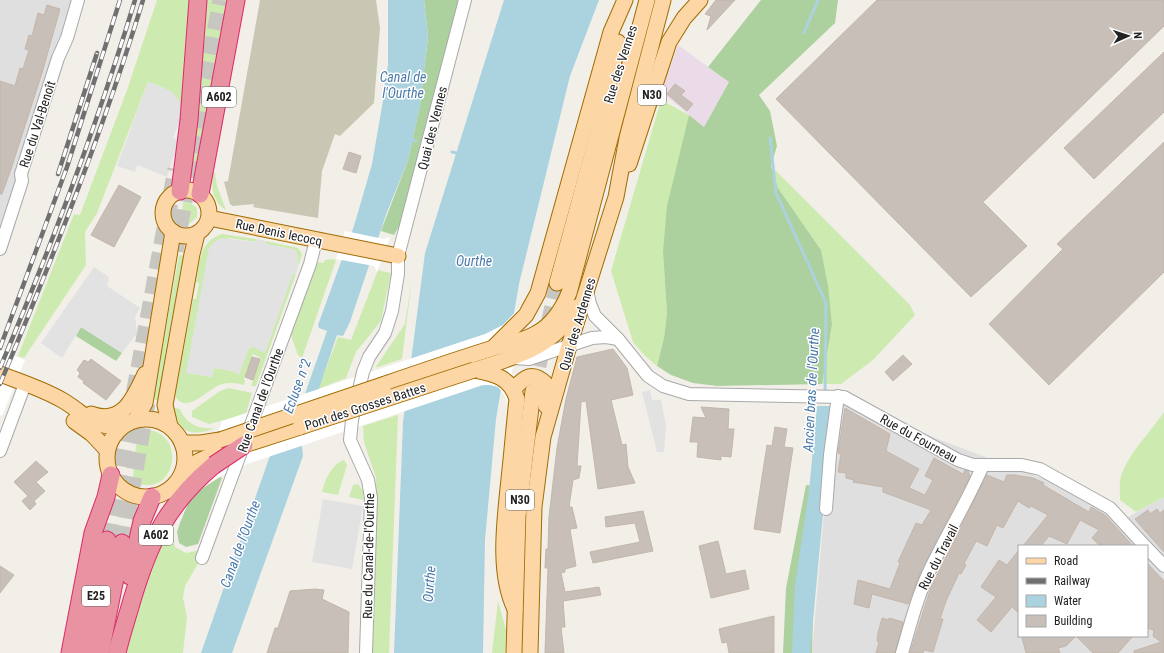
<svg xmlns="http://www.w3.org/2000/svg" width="1164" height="653" viewBox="0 0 1164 653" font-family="'Roboto Condensed',sans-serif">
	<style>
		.residential { fill: #e0dfdf }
		.industrial { fill: #ebdbe8 }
		.construction { fill: #c7c7b4 }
		.grass { fill: #cdebb0 }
		.forest { fill: #add19e }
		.parking { fill: #e2e2e2 }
		.water { fill: #aad3df }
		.pier { fill: #fff }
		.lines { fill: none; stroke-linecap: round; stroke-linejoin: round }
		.stream { stroke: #aad3df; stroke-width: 3 }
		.building { fill: #c7bfb8; stroke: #c4b6ab }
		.major-tunnel { stroke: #c8c6c1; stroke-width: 15; stroke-dasharray: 15 8; stroke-linecap: butt }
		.highway-tunnel { stroke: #c8c6c1; stroke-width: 17; stroke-dasharray: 17 8; stroke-linecap: butt }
		.minor-casing { stroke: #a9a9a9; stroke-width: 14 }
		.major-casing { stroke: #a06b00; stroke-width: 17 }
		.highway-casing { stroke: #dc2a67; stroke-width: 19 }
		.minor { stroke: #fff; stroke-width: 12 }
		.major { stroke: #fcd6a4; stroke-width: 15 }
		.highway { stroke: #e892a2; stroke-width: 17 }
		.rail-casing { stroke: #707070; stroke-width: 4.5 }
		.rail { stroke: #fff; stroke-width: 3; stroke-dasharray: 9; stroke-linecap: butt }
		.major-bridge-casing { stroke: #a06b00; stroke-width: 17; stroke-linecap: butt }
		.highway-bridge-casing { stroke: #dc2a67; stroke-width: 19; stroke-linecap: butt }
		.major-bridge { stroke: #fcd6a4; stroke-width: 15 }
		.highway-bridge { stroke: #e892a2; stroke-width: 17 }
		.labels { text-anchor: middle; stroke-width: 3; stroke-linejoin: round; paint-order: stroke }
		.shield { fill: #fff; stroke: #646464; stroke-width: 1 }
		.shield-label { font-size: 12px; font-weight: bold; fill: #222 }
		.street-label { font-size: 13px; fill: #222; stroke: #fff }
		.water-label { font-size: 14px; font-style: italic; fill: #4a7aab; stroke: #fff }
	</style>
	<rect width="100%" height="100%" fill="#f2efe9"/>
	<g class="residential">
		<path d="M0,0H75L0,235Z"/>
		<path d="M848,405L1057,484L1106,511L1138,546H1019V636H1147V556L1164,575V653H812L833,406Z"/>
		<path d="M1164,497V559L1128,517Z"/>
	</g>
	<path class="industrial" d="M678,45L729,82L704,127L661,92Z"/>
	<path class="construction" d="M260,0H376L380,28L374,103L340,136L335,134L322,171L318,218L253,207L254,204L233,206L230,204L224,182L228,181Z"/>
	<g class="grass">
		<path d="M157,0H191L183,113C176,92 168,89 148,82L97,213L85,232L86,265L24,358L18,356L74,214L80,215L127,90Z"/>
		<path d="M202,0H231L202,164L192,162Z"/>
		<path d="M661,100L689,115L663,252L667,313L664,338L657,366L645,356L633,342L611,271Z"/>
		<path d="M771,166L910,305L915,315L873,360L841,384H822L832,325L821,250L778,188Z"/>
		<path d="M213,172L215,173L217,186L226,210C212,201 211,187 213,172Z"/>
		<path d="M183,202L191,203L197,208V217L189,224L181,222Z"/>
		<path d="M222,234L256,239V242L229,238L210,248L187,373L212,377L214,368L233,371L249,348L253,347L293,274H296L256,386H251L261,358L253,354L244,378L245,381L244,385C237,383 229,382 222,384C208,388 187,416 175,396L193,299H196L199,283L196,282C200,262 199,241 222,234Z"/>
		<path d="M266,241L298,248L302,254L299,264L297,263L298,257L295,250L266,244Z"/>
		<path d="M179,255L186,256L161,401L153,399Z"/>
		<path d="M331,259L336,260L302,358L298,355L290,333L314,265L318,262L323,263L325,260Z"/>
		<path d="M378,270L391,273L381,321L356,352L346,378L318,389L338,337L351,340Z"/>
		<path d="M412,279L402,359L375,368L405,324Z"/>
		<path d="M229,388L252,393L246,414L209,424L192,417V411L220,391Z"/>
		<path d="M172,407L180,409C186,424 199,430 215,428C192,438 177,432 172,407Z"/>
		<path d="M1164,412V497L1136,512L1120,500C1120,493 1119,483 1121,476C1130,451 1150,433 1164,412Z"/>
		<path d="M398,415L389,653H369L376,478L364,442L363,426Z"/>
		<path d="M144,430C189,430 176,501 134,482L133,477L136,446Z"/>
		<path d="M344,460L347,465L338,495L322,492C325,479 331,465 344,460Z"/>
		<path d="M353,485L358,484L363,491L364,500L349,497Z"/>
		<path d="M175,520L172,534L175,547L186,553L201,550L200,560L185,586L183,598L187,617L183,653H125L132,620L156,543Z"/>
		<path d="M498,601L506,630L505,653H492Z"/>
	</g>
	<g class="forest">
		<path d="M424,0H464L407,212L394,235L381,231L408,160L420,105L428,37Z"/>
		<path d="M761,0H838L835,23L759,95L770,111L777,146L771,166L778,188L821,250L828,286L832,325L822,384L717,386L693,383L671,375L657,366L664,338L667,313L663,252L667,206L689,115L704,127L729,82L708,67Z"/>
		<path d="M81,327L122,353L116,361L76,336Z"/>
		<path d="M220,477L222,478L198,544L186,547L179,543L177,532L180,523L189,501L197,492Z"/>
		<path d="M806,485L822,486L814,582L812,653H783L786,588Z"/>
	</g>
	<g class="parking">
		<path d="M148,82L171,91L178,99L183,113L173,138L179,140L167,177L137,165L135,172L117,166Z"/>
		<path d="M221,238L255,242L256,239L266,241V244L292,249L297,252L298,257L297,263L299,264L296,274H293L265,353L253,347L249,348L239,375L233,371L214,368L212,377L186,373L209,248L214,242Z"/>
		<path d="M94,267L109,277L107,286L140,308L135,316L137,333L122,353L81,327L62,358L41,343Z"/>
		<path d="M650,390L652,400H661L666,426L664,452H657L642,392Z"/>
		<path d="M323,499L363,506L352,569L312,562Z"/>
	</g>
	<g class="water">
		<path d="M388,0H424L428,37L420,105L408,160L387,212L350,322L343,336L337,335L300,445L302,446L303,456L232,653H201L273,447L286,448L327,331L319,328L318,325L354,226L372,164L384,95L383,94L388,65Z"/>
		<path d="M504,0H599L570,76L519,284L496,419L485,540L483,653H394L403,422L425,253Z"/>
		<path d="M817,406H833L810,653H792L795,585L809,491Z"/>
	</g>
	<g class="pier">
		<path d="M345,231L384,239L390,237L377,272L374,266L336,259Z"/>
		<path d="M523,304L507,402L503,393L498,387L490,385H483L250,463L224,474L199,489L222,421L485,334L503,325Z"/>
		<path d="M0,350L25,360L2,416L0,415Z"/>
	</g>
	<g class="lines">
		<g class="stream">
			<path d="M804,33L818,0"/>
			<path d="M770,138L776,193L826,303L825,394"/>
			<path d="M412,140L416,141"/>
			<path d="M452,152L456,153"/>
		</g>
	</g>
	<g class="building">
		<path d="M716,0H735L707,30L711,16L705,14Z"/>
		<path d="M877,0H1164V26L983,202L1027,246L971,297L776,99Z"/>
		<path d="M47,5L60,9L42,73L11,169L2,194H0V81L15,86L20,68L23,69L29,50L25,49L29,35L32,36L38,13L44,15Z"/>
		<path d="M1164,52V112L1094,179L1064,148Z"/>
		<path d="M675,84L685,91L681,95L693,104L687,111L667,94Z"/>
		<path d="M1164,142V272L1049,385L989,324L1063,249L1057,244Z"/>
		<path d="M349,152L361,156L356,173L343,169Z"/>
		<path d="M119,185L141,197L114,247L91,235Z"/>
		<path d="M613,349L627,368L633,395L611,400L622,445L626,444L628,467L635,483L598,489L586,401L581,402L577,466H581L579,478L573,480L569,507H572L577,528L570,529L576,566L565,569V572L561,573L565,592L599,587L601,595L563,601L565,627H561L564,653H545L548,568H545L546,549H548L549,517L557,448L566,399L577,357Z"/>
		<path d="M903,355L912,364L893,381L885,372Z"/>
		<path d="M252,357L260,359L253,380L245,377Z"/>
		<path d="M91,359L121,381L106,400L83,383L84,381L78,377L80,373L77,370L84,360L88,362Z"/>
		<path d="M701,407L729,409L728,429H734L731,457L721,456V460L697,457L698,442H690L693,417L706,418Z"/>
		<path d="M845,408L890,434L886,451L919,469L909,488L925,495L933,480L925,476L934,458L963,474L965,470L968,471L970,476L921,571L908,604L872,594L869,608L854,604L858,580L890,589L900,563L898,562L916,523L922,525L931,510L883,492V487L853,482L854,480L846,478V473L838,472L841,454L838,453Z"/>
		<path d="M775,427L787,429L784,447L793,448L780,533L754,529L767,445L772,446Z"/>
		<path d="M36,461L48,472L36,482L45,491L34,501L36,504L30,510L22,501L28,496L14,482Z"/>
		<path d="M987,475L1004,482L1007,475H1014L1033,478L1044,483L1043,485L1089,512L1091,507L1105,515L1133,546H1100L1092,538L1099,530L1080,520L1067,544L1049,536L1041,546H1023L1048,515L1031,506L1029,508L1018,501L1003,528L997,525L987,546L976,541L964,564L966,565L961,574L959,573L946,601L940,619H943L933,652L924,650L923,653H910L931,587Z"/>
		<path d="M1157,509L1160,513L1164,510V552L1147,533V530L1146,532L1135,519L1148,510L1150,514Z"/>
		<path d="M643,511L653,551L593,563L590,552L640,542L635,523L606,527L605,517Z"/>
		<path d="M718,541L726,574L745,570L749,589L711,598L699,546Z"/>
		<path d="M1019,550V613L1012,607L991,632L977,620L996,597L981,587L999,560L1007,565Z"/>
		<path d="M1147,563L1164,581V653H1134V651L1161,642L1153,636L1154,630L1147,628Z"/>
		<path d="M0,566L14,575L0,593Z"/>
		<path d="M315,589L324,590L322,599L349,612L348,653H267L275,628H278L290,591Z"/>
		<path d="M774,616V653H729L727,642L722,643L719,629Z"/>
		<path d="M882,618L889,620V618L903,622L895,653H876L879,642L877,641L878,633Z"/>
		<path d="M1029,636H1133L1118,653H1093L1076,636L1066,646L1058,648L1060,653H1026L1022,638Z"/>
	</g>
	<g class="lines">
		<path class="major-tunnel" d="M534,389L557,283"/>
		<g class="highway-tunnel">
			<path d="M175,251L221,0"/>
			<path d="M107,540L176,169"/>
			<path d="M122,543L148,397"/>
		</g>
		<g class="minor-casing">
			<g id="minor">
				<path d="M0,249L22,181L21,174L58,58L67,38L78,0"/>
				<path d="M587,290L590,304L595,316L618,339L648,376L663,386L689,394L844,397L958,460L973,465H1022L1040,469L1110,508L1145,546"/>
				<path d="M514,358L529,359L592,338L606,337L618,339"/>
				<path d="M0,451L25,384"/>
				<path d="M826,509L830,455L838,396"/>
				<path d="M1147,548L1164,566"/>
				<path d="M202,558L310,264L316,240"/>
				<path d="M366,653L371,498L368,480L350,440L352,420L363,372L369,357L385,333L392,311L398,274V256L465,0"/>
				<path d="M902,653C910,626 916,600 928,574C945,537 967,503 983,465"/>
			</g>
		</g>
		<g class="major-casing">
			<g id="major">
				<path d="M629,164L669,42L684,18L700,0"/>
				<circle cx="186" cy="213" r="23"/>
				<path d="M209,218L398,256"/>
				<path d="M557,283L599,129L618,42"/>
				<path d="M494,347L526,315L538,293L611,32L625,0"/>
				<path d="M474,370C495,374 510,377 517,399C514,426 512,452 509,479C505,519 497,572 515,609"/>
				<path d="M475,370C517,356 553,348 577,307"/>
				<path d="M0,374C21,382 43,389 62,400C88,415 89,428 122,426"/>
				<path d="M385,384C420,372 455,360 490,349C506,344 522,342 537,333C553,324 562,310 569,293L647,0"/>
				<path d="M514,389C525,376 533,371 546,384V406"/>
				<path d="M91,414C123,426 134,397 145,374"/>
				<circle cx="146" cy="458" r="39"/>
				<path d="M136,419L145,403L173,232"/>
				<path d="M74,421L92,434L107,450"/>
				<path d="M170,426L165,405L192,254L197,234"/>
				<path d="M182,443H201L220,440"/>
				<path d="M244,445L300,427"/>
				<path d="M182,473L199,461L216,453"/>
				<path d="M514,653L518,516L533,391"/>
				<path d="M530,653L534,507L543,437L569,346L616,197L627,138L663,0"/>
			</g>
		</g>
		<g class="highway-casing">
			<g id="highway">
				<path d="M180,191L189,120L198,0"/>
				<path d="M200,194L236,0"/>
				<path d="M130,576L142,521L152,497"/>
				<path d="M70,653L93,533L106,497L111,475"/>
				<path d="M85,653L107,540"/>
				<path d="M100,653L122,543"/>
				<path d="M117,653C121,635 127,618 132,600C149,543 167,504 214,465"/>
			</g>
		</g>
		<use href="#minor" class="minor"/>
		<use href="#major" class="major"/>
		<use href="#highway" class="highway"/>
		<g class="rail-casing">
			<g id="rail">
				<path d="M58,174L97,53"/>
				<path d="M0,348L67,167L120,0"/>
				<path d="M0,368C51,247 97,125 135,0"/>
				<path d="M0,384C53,258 103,131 143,0"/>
			</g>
		</g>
		<use href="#rail" class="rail"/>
		<g class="major-bridge-casing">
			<g id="major-bridge">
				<path d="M300,427L474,370"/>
				<path d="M220,440L385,384"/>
			</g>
		</g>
		<g class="highway-bridge-casing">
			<path id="highway-bridge" d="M214,465L244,445"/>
		</g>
		<use href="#major-bridge" class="major-bridge"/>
		<use href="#highway-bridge" class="highway-bridge"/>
	</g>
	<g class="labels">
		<g class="shield">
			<rect x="638" y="85" width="28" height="20" rx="3"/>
			<rect x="202" y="87" width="34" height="20" rx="3"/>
			<rect x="506" y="490" width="28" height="20" rx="3"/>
			<rect x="139" y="525" width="34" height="20" rx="3"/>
			<rect x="82" y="586" width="28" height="20" rx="3"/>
		</g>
		<g class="shield-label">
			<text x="652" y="99">N30</text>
			<text x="219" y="101">A602</text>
			<text x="520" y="504">N30</text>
			<text x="156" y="539">A602</text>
			<text x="96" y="600">E25</text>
		</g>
		<g class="street-label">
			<text transform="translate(620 64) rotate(-72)" y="5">Rue des Vennes</text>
			<text transform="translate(37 124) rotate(-72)" y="5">Rue du Val-Benoît</text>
			<text transform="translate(432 128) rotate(-76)" y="5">Quai des Vennes</text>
			<text transform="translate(279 232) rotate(12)" y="5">Rue Denis lecocq</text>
			<text transform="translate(577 324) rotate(-73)" y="5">Quai des Ardennes</text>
			<text transform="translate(260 400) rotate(-70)" y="5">Rue Canal de l'Ourthe</text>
			<text transform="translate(365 406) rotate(-18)" y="5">Pont des Grosses Battes</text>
			<text transform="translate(919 438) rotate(29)" y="5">Rue du Fourneau</text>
			<text transform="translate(368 556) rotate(-89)" y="5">Rue du Canal-de-l'Ourthe</text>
			<text transform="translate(938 557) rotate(-63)" y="5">Rue du Travail</text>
		</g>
		<g class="water-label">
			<text x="403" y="82">Canal de<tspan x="403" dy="16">l'Ourthe</tspan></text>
			<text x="474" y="266">Ourthe</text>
			<text transform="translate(297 386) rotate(-70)" y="5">Ecluse n°2</text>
			<text transform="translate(811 390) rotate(-87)" y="5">Ancien bras de l'Ourthe</text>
			<text transform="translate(240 544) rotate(-70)" y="5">Canal de l'Ourthe</text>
			<text transform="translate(429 584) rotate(-85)" y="5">Ourthe</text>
		</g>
	</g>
	<rect x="1018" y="545" width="130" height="92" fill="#ffffff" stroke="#a7a7a7"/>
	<rect x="1026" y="558" width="20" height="6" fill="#fcd6a4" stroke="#a7a7a7"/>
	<text x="1054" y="565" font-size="12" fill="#222222">Road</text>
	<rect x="1026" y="578" width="20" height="6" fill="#707070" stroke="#a7a7a7"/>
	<text x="1054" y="585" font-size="12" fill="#222222">Railway</text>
	<rect x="1026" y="595" width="20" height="12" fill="#aad3df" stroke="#a7a7a7"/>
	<text x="1054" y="605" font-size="12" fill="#222222">Water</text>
	<rect x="1026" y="615" width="20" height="12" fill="#c7bfb8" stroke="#a7a7a7"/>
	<text x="1054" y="625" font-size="12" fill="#222222">Building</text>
	<g transform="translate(1128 36) rotate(87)" stroke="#ffffff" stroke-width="3" paint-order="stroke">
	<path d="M0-3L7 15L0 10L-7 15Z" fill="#222222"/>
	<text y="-6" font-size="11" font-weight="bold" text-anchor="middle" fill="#222222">N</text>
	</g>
</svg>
